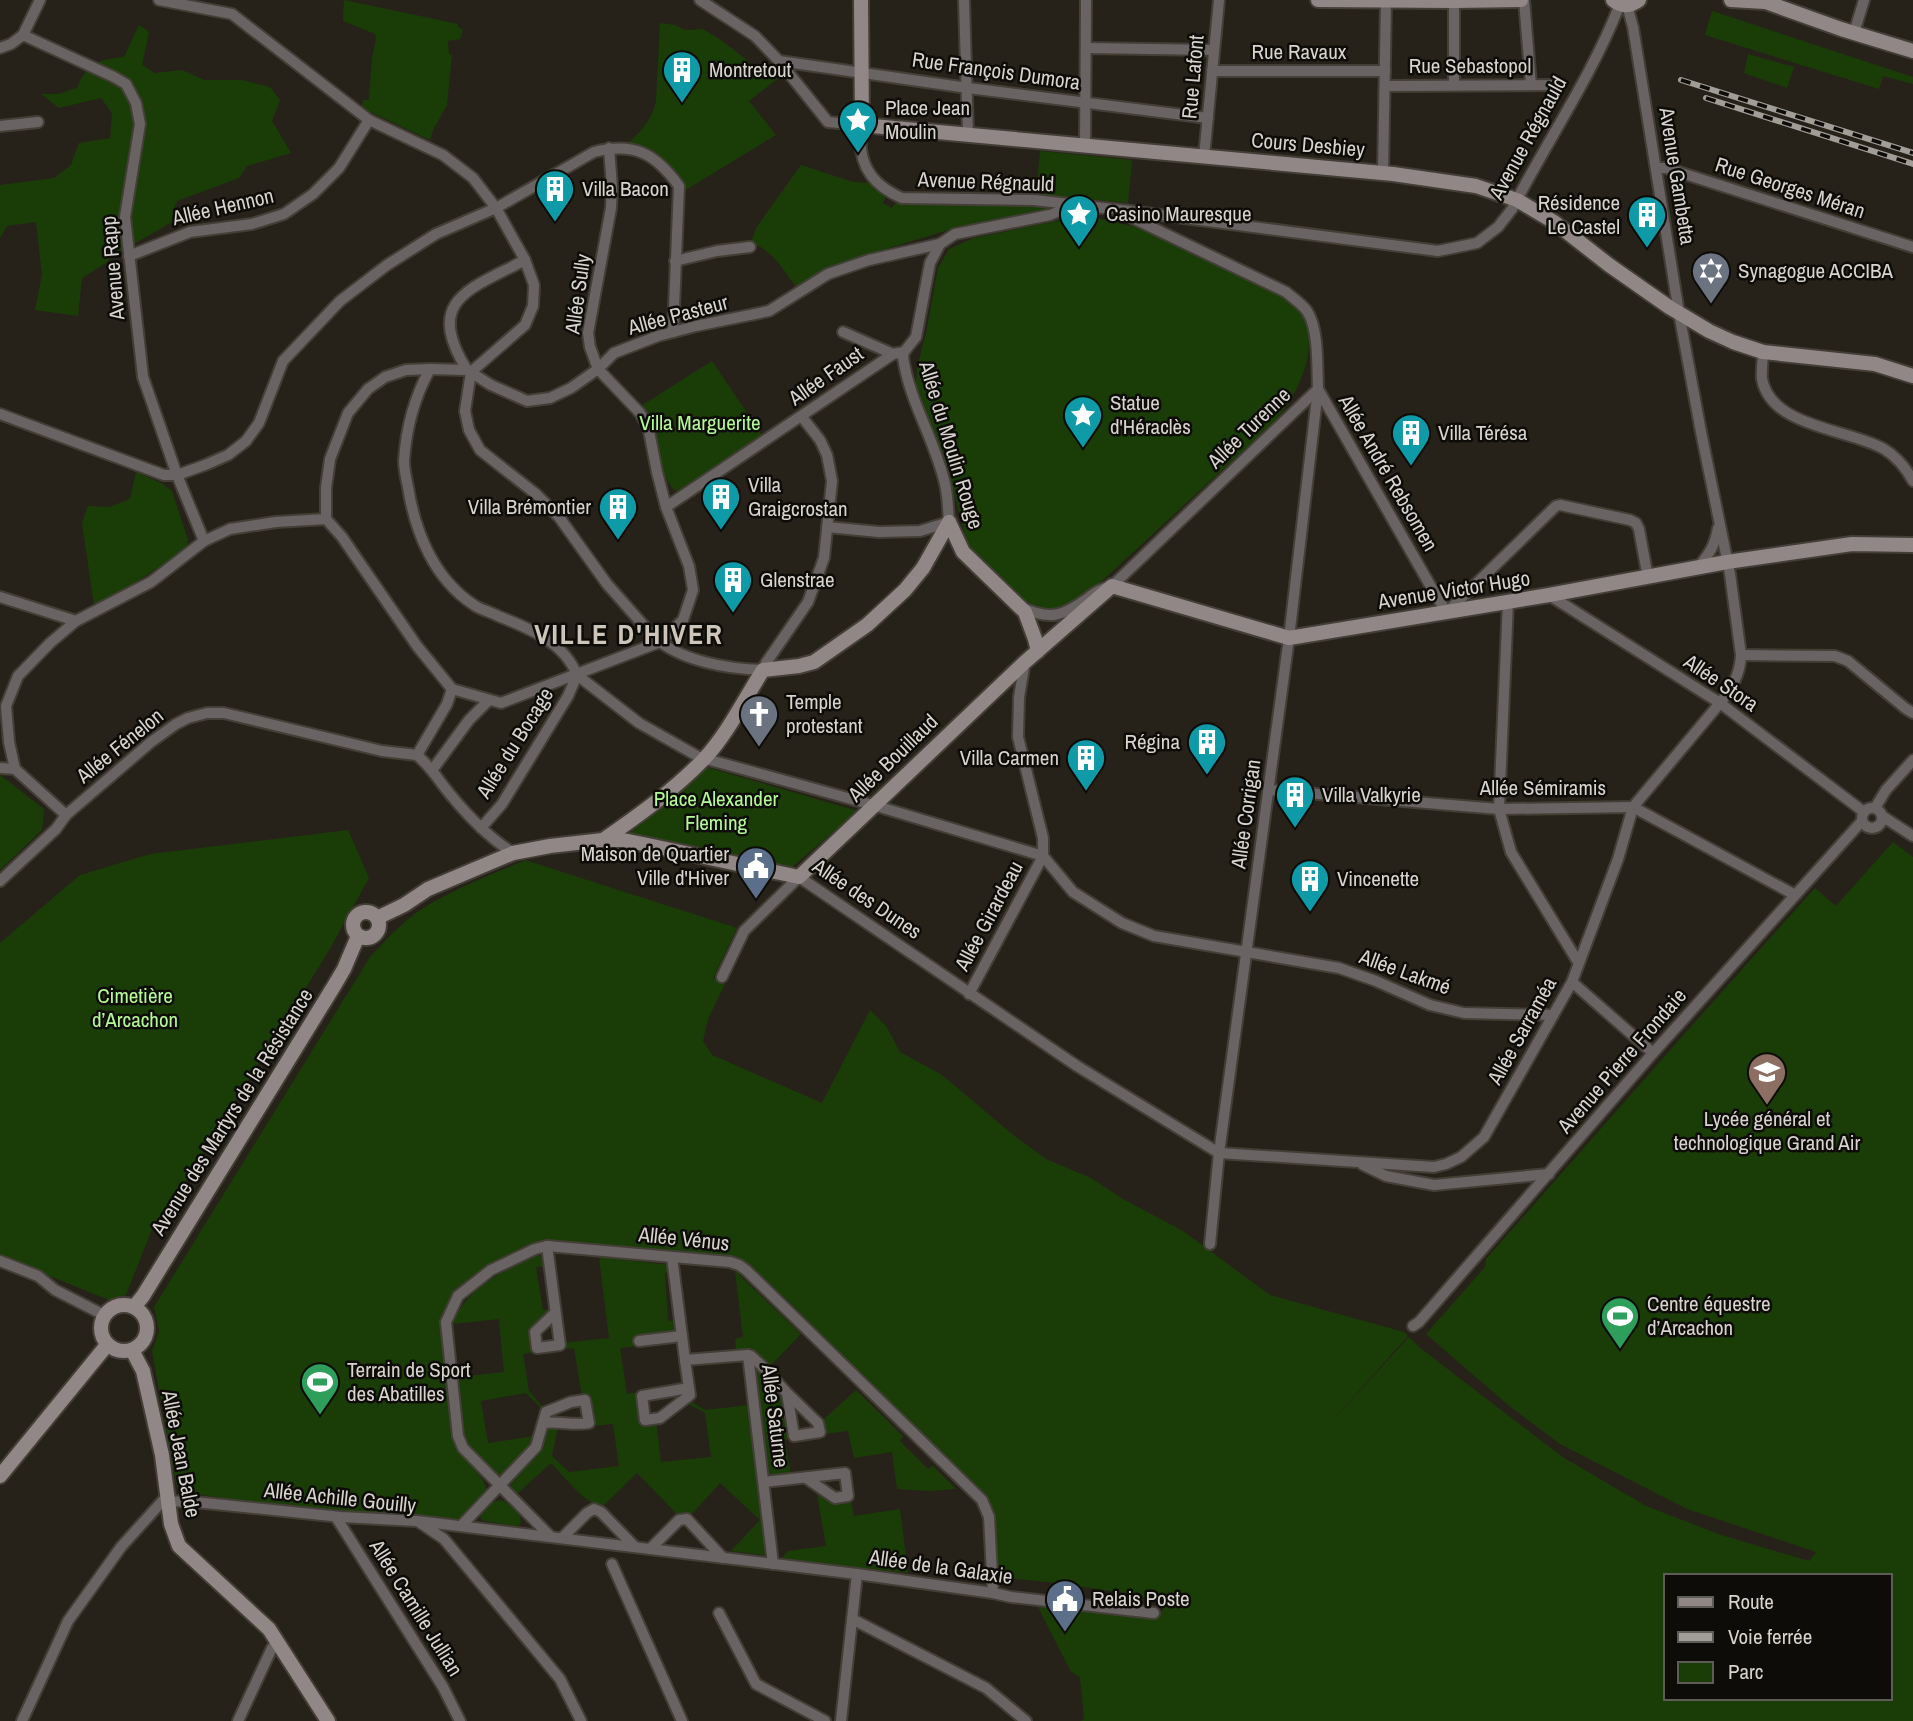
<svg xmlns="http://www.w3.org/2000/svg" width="1913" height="1721" viewBox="0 0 1913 1721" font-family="'Archivo Narrow',sans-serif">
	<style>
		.green { fill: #1a3d08; fill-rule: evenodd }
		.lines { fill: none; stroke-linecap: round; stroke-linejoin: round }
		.street-casing { stroke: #433e36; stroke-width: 14 }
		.secondary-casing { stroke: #433e36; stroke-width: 18 }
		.street { stroke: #696363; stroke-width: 10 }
		.secondary { stroke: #918787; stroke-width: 14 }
		.rail-casing { stroke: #a19d97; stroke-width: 6 }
		.rail { stroke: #0e0c08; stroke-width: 3.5; stroke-dasharray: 10; stroke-linecap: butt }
		.labels { text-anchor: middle; stroke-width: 5; stroke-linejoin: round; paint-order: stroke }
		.street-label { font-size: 21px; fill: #d7d3ce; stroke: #0e0c08 }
		.poi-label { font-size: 21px; fill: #d7d3ce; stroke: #0e0c08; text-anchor: start }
		.park-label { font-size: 21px; fill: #b3f996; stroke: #0e0c08 }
		.district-label { font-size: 28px; font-weight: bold; letter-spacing: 2px; fill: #cdc5ba; stroke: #0e0c08 }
	</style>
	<rect width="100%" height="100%" fill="#272219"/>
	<g class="green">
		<path d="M344,0L458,24V27L463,30L460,39L448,41L449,54L452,55L447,105L433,130L430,140L362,108L363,100H369L372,58L376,39L375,34L343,21Z"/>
		<path d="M1712,11L1913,77V84L1883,76L1879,89L1705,35Z"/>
		<path d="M660,23L675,25L685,30L703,29L721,40L747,60L764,80L777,71L781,76L749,101L776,135L684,191V188L638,146L628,143C642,130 652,120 656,101Z"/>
		<path d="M139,25L149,32L142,65L155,73L182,70L204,80H242L270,87L280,100L272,121L291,153L247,166L239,178L177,201L173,211L174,221L116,254L106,263L82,278L78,316L35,310L42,275L36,222L7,226L0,238V185L54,178L71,165L79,143L110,138L112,113L101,98L59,108L41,94H58L77,88C86,64 100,59 124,57Z"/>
		<path d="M1748,54L1794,67L1787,88L1744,73Z"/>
		<path d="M1040,151L1132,160L1128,203L1036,194Z"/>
		<path d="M801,165L853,182L871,183L886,196L883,203L892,208L896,202L924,205L1034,206L1053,209V211L1040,210L955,228L846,261L827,269L797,288C784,271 772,249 751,243L756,228Z"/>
		<path d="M1076,217C1104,216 1132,226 1159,236C1173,241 1188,250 1202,257C1225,268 1286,293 1300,312C1323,344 1297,398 1273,423L1090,592C1081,598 1070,607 1060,610C1032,618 992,572 973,554L968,547L946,463L916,384L917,368L926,333L938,268L949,249L974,238Z"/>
		<path d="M712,361L762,435L686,487L675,491C653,469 665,432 641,406Z"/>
		<path d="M136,472L161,483L172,491L188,540L186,549L103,604L94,605L82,523L88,506L110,507L130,499Z"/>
		<path d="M706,767L858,811L792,867L628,835Z"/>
		<path d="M0,775L44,809L42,830L0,870Z"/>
		<path d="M348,830L369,878L328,952L161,1220L154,1224L126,1295L109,1300L0,1256V943L80,875L150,854Z"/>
		<path d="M1893,842L1913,857V1721H1081L1084,1718L1080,1677L1071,1672L1036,1603L1158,1616L1168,1602C1112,1591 1056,1581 999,1578L993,1517L977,1490L787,1300L746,1262L741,1259L717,1255L550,1240L530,1244L488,1265L453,1293L442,1316L440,1322L452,1437C460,1459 482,1470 487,1491L459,1519L348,1512L234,1500L191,1493L182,1490L176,1484L152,1351L159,1331L154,1307L370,957C386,940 402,922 422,909C453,889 491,875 525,860L737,928L713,978L725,984L708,1019L703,1041L712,1055L822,1103L870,1010L886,1026L900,1052L942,1075L1012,1134L1046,1159L1091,1178L1123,1199L1183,1231L1270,1295L1404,1332L1408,1336L1324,1430L1409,1337L1419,1347L1561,1456L1646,1506L1721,1535L1809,1561L1816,1552L1687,1509L1560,1444L1508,1405L1426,1334L1485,1267L1486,1259L1679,1040L1815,888L1836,906ZM1666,1576H1890V1698H1666Z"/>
		<path d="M538,1255L543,1258L544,1266L536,1267L543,1310L549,1309L550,1314L531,1330L536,1352L523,1354L529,1391L544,1408L542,1409L526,1393L481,1401L488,1443L534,1436L531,1447L504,1475L499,1476L467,1444L464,1436L458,1377L504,1372L499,1319L454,1324L453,1321C471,1285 503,1271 538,1255Z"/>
		<path d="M599,1257L669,1265L670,1272L665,1273L668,1321L675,1320V1327L673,1331L638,1335L639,1346L620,1348L627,1394L638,1392L642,1422L656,1421L661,1462L711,1457L705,1413L685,1402L687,1399L705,1410L750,1405L766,1551L764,1555L731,1551L760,1520L720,1483L691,1515L676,1516L674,1511L637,1473L602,1507C584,1503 564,1476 551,1463L517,1494L511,1488V1484L538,1454L550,1425L558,1426L552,1456L569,1472L619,1466L613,1424L593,1426L589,1396H582L574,1348L564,1349L563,1343L609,1338Z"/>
		<path d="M735,1271L801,1334L770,1366C759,1356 752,1348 736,1350L735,1339L743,1337Z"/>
		<path d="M755,1368H757L782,1396L788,1437L790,1439L785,1440L791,1475L768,1477Z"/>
		<path d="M856,1390L903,1436L900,1441L928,1469L933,1466L956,1489L930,1491L897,1489L892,1452L854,1458L848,1431L823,1434L822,1421Z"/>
		<path d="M817,1494L831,1503L851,1501L854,1516L900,1509L908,1573L781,1559L788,1551L826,1546Z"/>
		<path d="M500,1500C510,1503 524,1514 520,1525L514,1526L484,1521L481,1519L480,1515C485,1508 492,1501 500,1500Z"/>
	</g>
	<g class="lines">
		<g class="street-casing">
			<g id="street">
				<path d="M159,0L232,14L369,120L443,155L473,178L496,208L525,260L534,285L533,306L525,325L471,372L465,411L469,430L480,450L536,494L559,517L607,584L653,636C679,661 728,669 763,670L766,663L808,602L824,558L832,481L827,455L820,440L802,417"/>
				<path d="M700,0L755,36L779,61L828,122L862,125C856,160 869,184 902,198L1034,200L1130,211L1438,251L1477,243L1498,227L1512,209C1547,141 1592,76 1620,4"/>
				<path d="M964,0L968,135"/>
				<path d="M1524,0L1531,85"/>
				<path d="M1454,1V85"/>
				<path d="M1854,33L1864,0"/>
				<path d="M23,35L40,0"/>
				<path d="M0,48L11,44L23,35L114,77L126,84L136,103L140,124L125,217L143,377L177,475L204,541"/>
				<path d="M1086,48L1214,50"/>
				<path d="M779,61L968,88L1208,118"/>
				<path d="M1212,71H1385"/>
				<path d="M1385,86L1556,85"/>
				<path d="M0,126L38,122"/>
				<path d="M1085,146L1086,0"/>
				<path d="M1204,157L1219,0"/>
				<path d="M1656,168H1666L1913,247"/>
				<path d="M1383,174L1386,0"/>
				<path d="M1122,213L1286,292C1293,298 1302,304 1307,311C1319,329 1317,367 1318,389L1289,638L1219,1153L1210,1244"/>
				<path d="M129,256L190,232L252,224L284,214L313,194L339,168L369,120"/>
				<path d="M675,261L717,251L750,247"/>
				<path d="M843,332L893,354"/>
				<path d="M1763,352C1763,361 1761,371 1762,379C1771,428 1850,429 1884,449C1897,457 1906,468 1913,481"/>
				<path d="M430,369C415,396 406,429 404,461C404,469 406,478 408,487C415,532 434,579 474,605C481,610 491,612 498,616C529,628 564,642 577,675L639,723L699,757L873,805L1043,856"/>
				<path d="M467,370C423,299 471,289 525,260"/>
				<path d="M1318,389L1438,599L1447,612L1556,506L1560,505L1630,520L1636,523L1639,529L1648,578"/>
				<path d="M0,414L164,475H177L205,465L228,455L246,441L259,423L283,361L340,301L387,265L436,234L496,208L594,152C634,142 655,153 679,186L673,332"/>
				<path d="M666,507L893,354L904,352"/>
				<path d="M326,519V488L330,459L348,413L368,389L385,377L406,370L430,369L467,370L491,385L527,401L550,398L571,388L598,369L614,353L658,336L696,326L769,311L828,274L869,260L940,244"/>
				<path d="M326,519L342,537L417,646L452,689"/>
				<path d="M827,527L879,532L920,531L949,522C948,510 948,496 945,484C935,440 909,401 903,357L904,352L916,337L930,263L940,244L955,234L1050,215L1074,205"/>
				<path d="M1697,569C1709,554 1715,546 1718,528"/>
				<path d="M1549,595L1720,703L1864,812"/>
				<path d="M0,597L76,621"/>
				<path d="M1508,602L1499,809L1511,852L1578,962"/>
				<path d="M1021,607C1050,621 1063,616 1088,598C1096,592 1102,588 1112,586L1318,389"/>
				<path d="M1741,655L1835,656L1848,661L1905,708L1913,713"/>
				<path d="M1025,662L1019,697L1018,737L1043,838V856L1073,892L1122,923L1154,936L1339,968L1376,981L1430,1005L1464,1013L1553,1015"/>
				<path d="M452,689L501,703L660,642L683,620L693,590L689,566L666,507L657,472L648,426L640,413L598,369L590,347L588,333L611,208L612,187L609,148"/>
				<path d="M417,755C428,765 433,771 442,784C462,810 485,835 513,853"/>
				<path d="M417,755L447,704L452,689"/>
				<path d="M0,768L15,769"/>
				<path d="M433,769L469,720L489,700"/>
				<path d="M1269,790L1499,809L1633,807L1795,895"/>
				<circle cx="1872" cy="818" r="10"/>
				<path d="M1875,808L1886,790L1913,760"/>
				<path d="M66,815L15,769L9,742L6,706L18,676L50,643L76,621L151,582L204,541L230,529L276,522L326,519"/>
				<path d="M1882,816L1913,836"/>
				<path d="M481,828L502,804L568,696L577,675"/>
				<path d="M0,881L56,829L66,815L151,742L176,724L188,718L207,713H224L382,751L417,755"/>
				<path d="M722,977L744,931L799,877L1077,1066L1219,1153L1434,1167L1446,1164L1461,1157L1484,1137L1572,982L1618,859L1633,807L1720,703C1732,688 1740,675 1741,655L1730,574L1701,432L1679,313L1633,27L1627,5"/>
				<path d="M1572,982L1653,1053"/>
				<path d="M969,994L1043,856"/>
				<path d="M1363,1165L1386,1176L1434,1185L1549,1174"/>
				<path d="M547,1246L560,1345L537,1348L535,1332L555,1313"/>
				<path d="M672,1257L685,1360L748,1355L773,1564"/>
				<path d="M0,1261L38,1276L55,1290L104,1315"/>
				<path d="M1413,1326L1419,1322L1653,1053L1862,821"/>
				<path d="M639,1341L682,1336"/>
				<path d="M748,1355L751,1356L761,1365L787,1393L818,1423L820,1432L794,1436L787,1393"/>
				<path d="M685,1360L690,1395L660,1418L645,1420L642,1396L689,1388"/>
				<path d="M764,1482L845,1473L848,1496L835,1498L806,1478"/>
				<path d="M168,1502L185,1501L341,1517L417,1521L857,1574L993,1593L1011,1597L1154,1613"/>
				<path d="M336,1517L443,1687L460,1721"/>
				<path d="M419,1522L444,1539L560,1679L581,1721"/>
				<path d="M461,1526L536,1447L546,1412L571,1402L585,1400L589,1423C574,1426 559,1421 544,1423"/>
				<path d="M551,1537L463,1448L458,1436L446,1322L458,1296L491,1270L535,1249L547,1246L730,1262L739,1265L746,1270L982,1500L989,1517L993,1593"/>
				<path d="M562,1538L587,1513L594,1509L601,1512L635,1547"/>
				<path d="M650,1549L679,1520L687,1519L723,1558"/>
				<path d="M612,1564L682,1721"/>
				<path d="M719,1613L756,1684L825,1721"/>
				<path d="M852,1619L986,1688L1026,1721"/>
				<path d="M22,1721L68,1621L121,1547L167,1496"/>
				<path d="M238,1721L272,1648L278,1642"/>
				<path d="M841,1721L857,1574"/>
			</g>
		</g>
		<g class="secondary-casing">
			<g id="secondary">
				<path d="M861,0L862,125L1393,174L1476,186L1517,200L1554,222L1609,265L1669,307L1709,331L1733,342L1763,352L1875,364L1913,376"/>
				<path d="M1318,0L1454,1L1521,0"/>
				<path d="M1613,0C1621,7 1630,7 1639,0"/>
				<path d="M1731,0L1765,2"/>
				<path d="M1760,0L1841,29L1913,51"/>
				<path d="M949,522L963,552L1025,612L1035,639L1038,651"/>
				<path d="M603,840C638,816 674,790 704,759C728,733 744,700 763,670L799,666L814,662L867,625L905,590L923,568L949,522"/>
				<circle cx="366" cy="925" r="13"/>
				<path d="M377,918L404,905L428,889L513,853L550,846L603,840H623L648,845L799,877L1025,662L1112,586L1289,638L1549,595L1727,562L1852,544L1913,545"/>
				<circle cx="124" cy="1328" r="23"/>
				<path d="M134,1307L143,1296L334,986L344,969L358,936"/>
				<path d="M132,1350L143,1371L162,1455L171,1524L179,1546L269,1629L328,1721"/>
				<path d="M0,1476L107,1345"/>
			</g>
		</g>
		<use href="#street" class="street"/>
		<use href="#secondary" class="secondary"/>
		<g class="rail-casing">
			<g id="rail">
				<path d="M1681,80L1913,153"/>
				<path d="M1706,98L1913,164"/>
			</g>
		</g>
		<use href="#rail" class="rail"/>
	</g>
	<defs>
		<g id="building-pin" transform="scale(2.0125)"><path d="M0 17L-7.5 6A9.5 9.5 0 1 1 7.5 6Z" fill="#0f9aa8" stroke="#0e0c08"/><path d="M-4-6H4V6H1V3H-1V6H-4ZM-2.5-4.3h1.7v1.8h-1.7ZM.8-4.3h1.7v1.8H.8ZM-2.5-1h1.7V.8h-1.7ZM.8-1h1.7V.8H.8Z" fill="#fff"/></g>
		<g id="sight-pin" transform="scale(2.0125)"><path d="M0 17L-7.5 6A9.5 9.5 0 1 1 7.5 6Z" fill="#0f9aa8" stroke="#0e0c08"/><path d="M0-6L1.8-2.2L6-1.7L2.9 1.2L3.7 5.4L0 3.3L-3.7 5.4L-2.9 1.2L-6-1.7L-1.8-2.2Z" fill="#fff"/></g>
		<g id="synagogue-pin" transform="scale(2.0125)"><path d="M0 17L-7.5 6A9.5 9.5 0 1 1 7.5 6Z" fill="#6b7280" stroke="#0e0c08"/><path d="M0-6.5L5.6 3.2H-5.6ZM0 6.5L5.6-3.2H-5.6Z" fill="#fff"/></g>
		<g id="church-pin" transform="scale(2.0125)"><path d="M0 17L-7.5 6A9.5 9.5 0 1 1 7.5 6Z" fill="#6b7280" stroke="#0e0c08"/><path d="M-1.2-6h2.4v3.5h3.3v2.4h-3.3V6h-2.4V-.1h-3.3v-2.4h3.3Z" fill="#fff"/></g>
		<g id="civic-pin" transform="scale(2.0125)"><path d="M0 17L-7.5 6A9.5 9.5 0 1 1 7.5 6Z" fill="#5c6f8a" stroke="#0e0c08"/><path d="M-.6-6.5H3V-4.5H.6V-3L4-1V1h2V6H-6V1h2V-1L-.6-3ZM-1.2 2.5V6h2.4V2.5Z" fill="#fff"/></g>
		<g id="school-pin" transform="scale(2.0125)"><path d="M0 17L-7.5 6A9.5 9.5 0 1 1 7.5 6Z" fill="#8d6e63" stroke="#0e0c08"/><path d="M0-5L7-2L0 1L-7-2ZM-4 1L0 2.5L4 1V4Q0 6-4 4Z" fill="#fff"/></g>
		<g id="stadium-pin" transform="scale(2.0125)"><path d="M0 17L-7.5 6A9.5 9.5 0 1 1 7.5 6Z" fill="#2e9e5b" stroke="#0e0c08"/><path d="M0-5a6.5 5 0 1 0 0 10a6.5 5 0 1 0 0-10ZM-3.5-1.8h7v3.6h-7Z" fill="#fff"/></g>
	</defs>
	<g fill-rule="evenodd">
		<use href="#building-pin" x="682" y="70"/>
		<use href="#sight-pin" x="858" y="120"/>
		<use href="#building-pin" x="555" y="189"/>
		<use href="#sight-pin" x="1079" y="214"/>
		<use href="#building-pin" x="1647" y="215"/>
		<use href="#synagogue-pin" x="1711" y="271"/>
		<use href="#sight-pin" x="1083" y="415"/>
		<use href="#building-pin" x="1411" y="433"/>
		<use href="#building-pin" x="721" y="497"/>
		<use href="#building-pin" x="618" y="507"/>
		<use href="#building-pin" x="733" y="580"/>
		<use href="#church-pin" x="759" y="714"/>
		<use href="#building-pin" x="1207" y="742"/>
		<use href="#building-pin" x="1086" y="758"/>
		<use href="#building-pin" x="1295" y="795"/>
		<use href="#civic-pin" x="756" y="866"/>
		<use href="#building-pin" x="1310" y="879"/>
		<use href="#school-pin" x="1767" y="1072"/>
		<use href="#stadium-pin" x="1620" y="1316"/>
		<use href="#stadium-pin" x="320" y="1382"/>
		<use href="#civic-pin" x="1065" y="1599"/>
	</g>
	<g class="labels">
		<g class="street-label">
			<text x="1299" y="59">Rue Ravaux</text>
			<text x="1470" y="73">Rue Sebastopol</text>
			<text transform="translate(996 71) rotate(8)" y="7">Rue François Dumora</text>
			<text transform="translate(1193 77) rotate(-85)" y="7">Rue Lafont</text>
			<text transform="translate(1528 138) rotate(-61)" y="7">Avenue Régnauld</text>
			<text transform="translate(1308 145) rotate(5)" y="7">Cours Desbiey</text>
			<text transform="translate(1677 176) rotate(81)" y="7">Avenue Gambetta</text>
			<text transform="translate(986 182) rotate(2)" y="7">Avenue Régnauld</text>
			<text transform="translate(1790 188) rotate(18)" y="7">Rue Georges Méran</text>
			<text transform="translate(223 207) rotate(-13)" y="7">Allée Hennon</text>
			<text transform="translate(113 268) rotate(-95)" y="7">Avenue Rapp</text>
			<text transform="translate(578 294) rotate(-82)" y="7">Allée Sully</text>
			<text transform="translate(678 315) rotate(-15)" y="7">Allée Pasteur</text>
			<text transform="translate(826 376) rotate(-35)" y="7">Allée Faust</text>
			<text transform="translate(1249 428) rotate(-44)" y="7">Allée Turenne</text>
			<text transform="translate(951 445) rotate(73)" y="7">Allée du Moulin Rouge</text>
			<text transform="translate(1388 473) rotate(60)" y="7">Allée André Rebsomen</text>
			<text transform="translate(1454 590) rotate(-9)" y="7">Avenue Victor Hugo</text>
			<text transform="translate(1721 683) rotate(34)" y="7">Allée Stora</text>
			<text transform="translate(515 743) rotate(-58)" y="7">Allée du Bocage</text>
			<text transform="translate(120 746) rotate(-39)" y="7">Allée Fénelon</text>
			<text transform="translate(893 758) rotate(-44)" y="7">Allée Bouillaud</text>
			<text x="1543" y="795">Allée Sémiramis</text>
			<text transform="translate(1246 814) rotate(-82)" y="7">Allée Corrigan</text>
			<text transform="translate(867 899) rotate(34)" y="7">Allée des Dunes</text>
			<text transform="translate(989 916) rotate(-62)" y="7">Allée Girardeau</text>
			<text transform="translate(1405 972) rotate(20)" y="7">Allée Lakmé</text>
			<text transform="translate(1522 1031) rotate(-61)" y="7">Allée Sarraméa</text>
			<text transform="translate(1622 1061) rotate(-49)" y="7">Avenue Pierre Frondaie</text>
			<text transform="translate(232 1112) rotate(-58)" y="7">Avenue des Martyrs de la Résistance</text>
			<text transform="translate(684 1239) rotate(6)" y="7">Allée Vénus</text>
			<text transform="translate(775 1416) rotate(83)" y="7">Allée Saturne</text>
			<text transform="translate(181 1454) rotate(79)" y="7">Allée Jean Balde</text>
			<text transform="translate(340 1498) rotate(6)" y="7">Allée Achille Gouilly</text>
			<text transform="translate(941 1567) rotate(8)" y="7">Allée de la Galaxie</text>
			<text transform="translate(416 1608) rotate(58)" y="7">Allée Camille Jullian</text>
		</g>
		<g class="poi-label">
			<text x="709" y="77">Montretout</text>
			<text x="885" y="115">Place Jean<tspan x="885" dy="24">Moulin</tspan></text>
			<text x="582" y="196">Villa Bacon</text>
			<text x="1620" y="210" text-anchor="end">Résidence<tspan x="1620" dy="24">Le Castel</tspan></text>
			<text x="1106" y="221">Casino Mauresque</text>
			<text x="1738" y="278">Synagogue ACCIBA</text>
			<text x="1110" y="410">Statue<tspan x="1110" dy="24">d'Héraclès</tspan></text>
			<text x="1438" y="440">Villa Térésa</text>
			<text x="748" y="492">Villa<tspan x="748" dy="24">Graigcrostan</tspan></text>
			<text x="591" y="514" text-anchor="end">Villa Brémontier</text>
			<text x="760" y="587">Glenstrae</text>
			<text x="786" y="709">Temple<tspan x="786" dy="24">protestant</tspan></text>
			<text x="1180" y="749" text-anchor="end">Régina</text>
			<text x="1059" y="765" text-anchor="end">Villa Carmen</text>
			<text x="1322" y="802">Villa Valkyrie</text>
			<text x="729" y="861" text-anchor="end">Maison de Quartier<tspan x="729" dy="24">Ville d'Hiver</tspan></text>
			<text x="1337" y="886">Vincenette</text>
			<text x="1767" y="1126" text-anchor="middle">Lycée général et<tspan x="1767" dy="24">technologique Grand Air</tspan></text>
			<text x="1647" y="1311">Centre équestre<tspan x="1647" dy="24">d’Arcachon</tspan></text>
			<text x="347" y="1377">Terrain de Sport<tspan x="347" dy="24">des Abatilles</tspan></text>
			<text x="1092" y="1606">Relais Poste</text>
		</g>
		<g class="park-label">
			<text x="700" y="430">Villa Marguerite</text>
			<text x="716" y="806">Place Alexander<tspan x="716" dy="24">Fleming</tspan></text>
			<text x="135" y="1003">Cimetière<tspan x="135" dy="24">d’Arcachon</tspan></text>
		</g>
		<g class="district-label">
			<text x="629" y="644">VILLE D'HIVER</text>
		</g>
	</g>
	<rect x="1664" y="1574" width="228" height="126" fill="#0e0c08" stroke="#5e5c57" stroke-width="2"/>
	<rect x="1678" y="1597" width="35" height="10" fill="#918787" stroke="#5e5c57" stroke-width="2"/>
	<text x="1728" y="1609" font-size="21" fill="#d7d3ce">Route</text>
	<rect x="1678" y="1632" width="35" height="10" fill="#a19d97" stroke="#5e5c57" stroke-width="2"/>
	<text x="1728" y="1644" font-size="21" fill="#d7d3ce">Voie ferrée</text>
	<rect x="1678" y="1662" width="35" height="21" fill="#1a3d08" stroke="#5e5c57" stroke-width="2"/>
	<text x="1728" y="1679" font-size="21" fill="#d7d3ce">Parc</text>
</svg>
